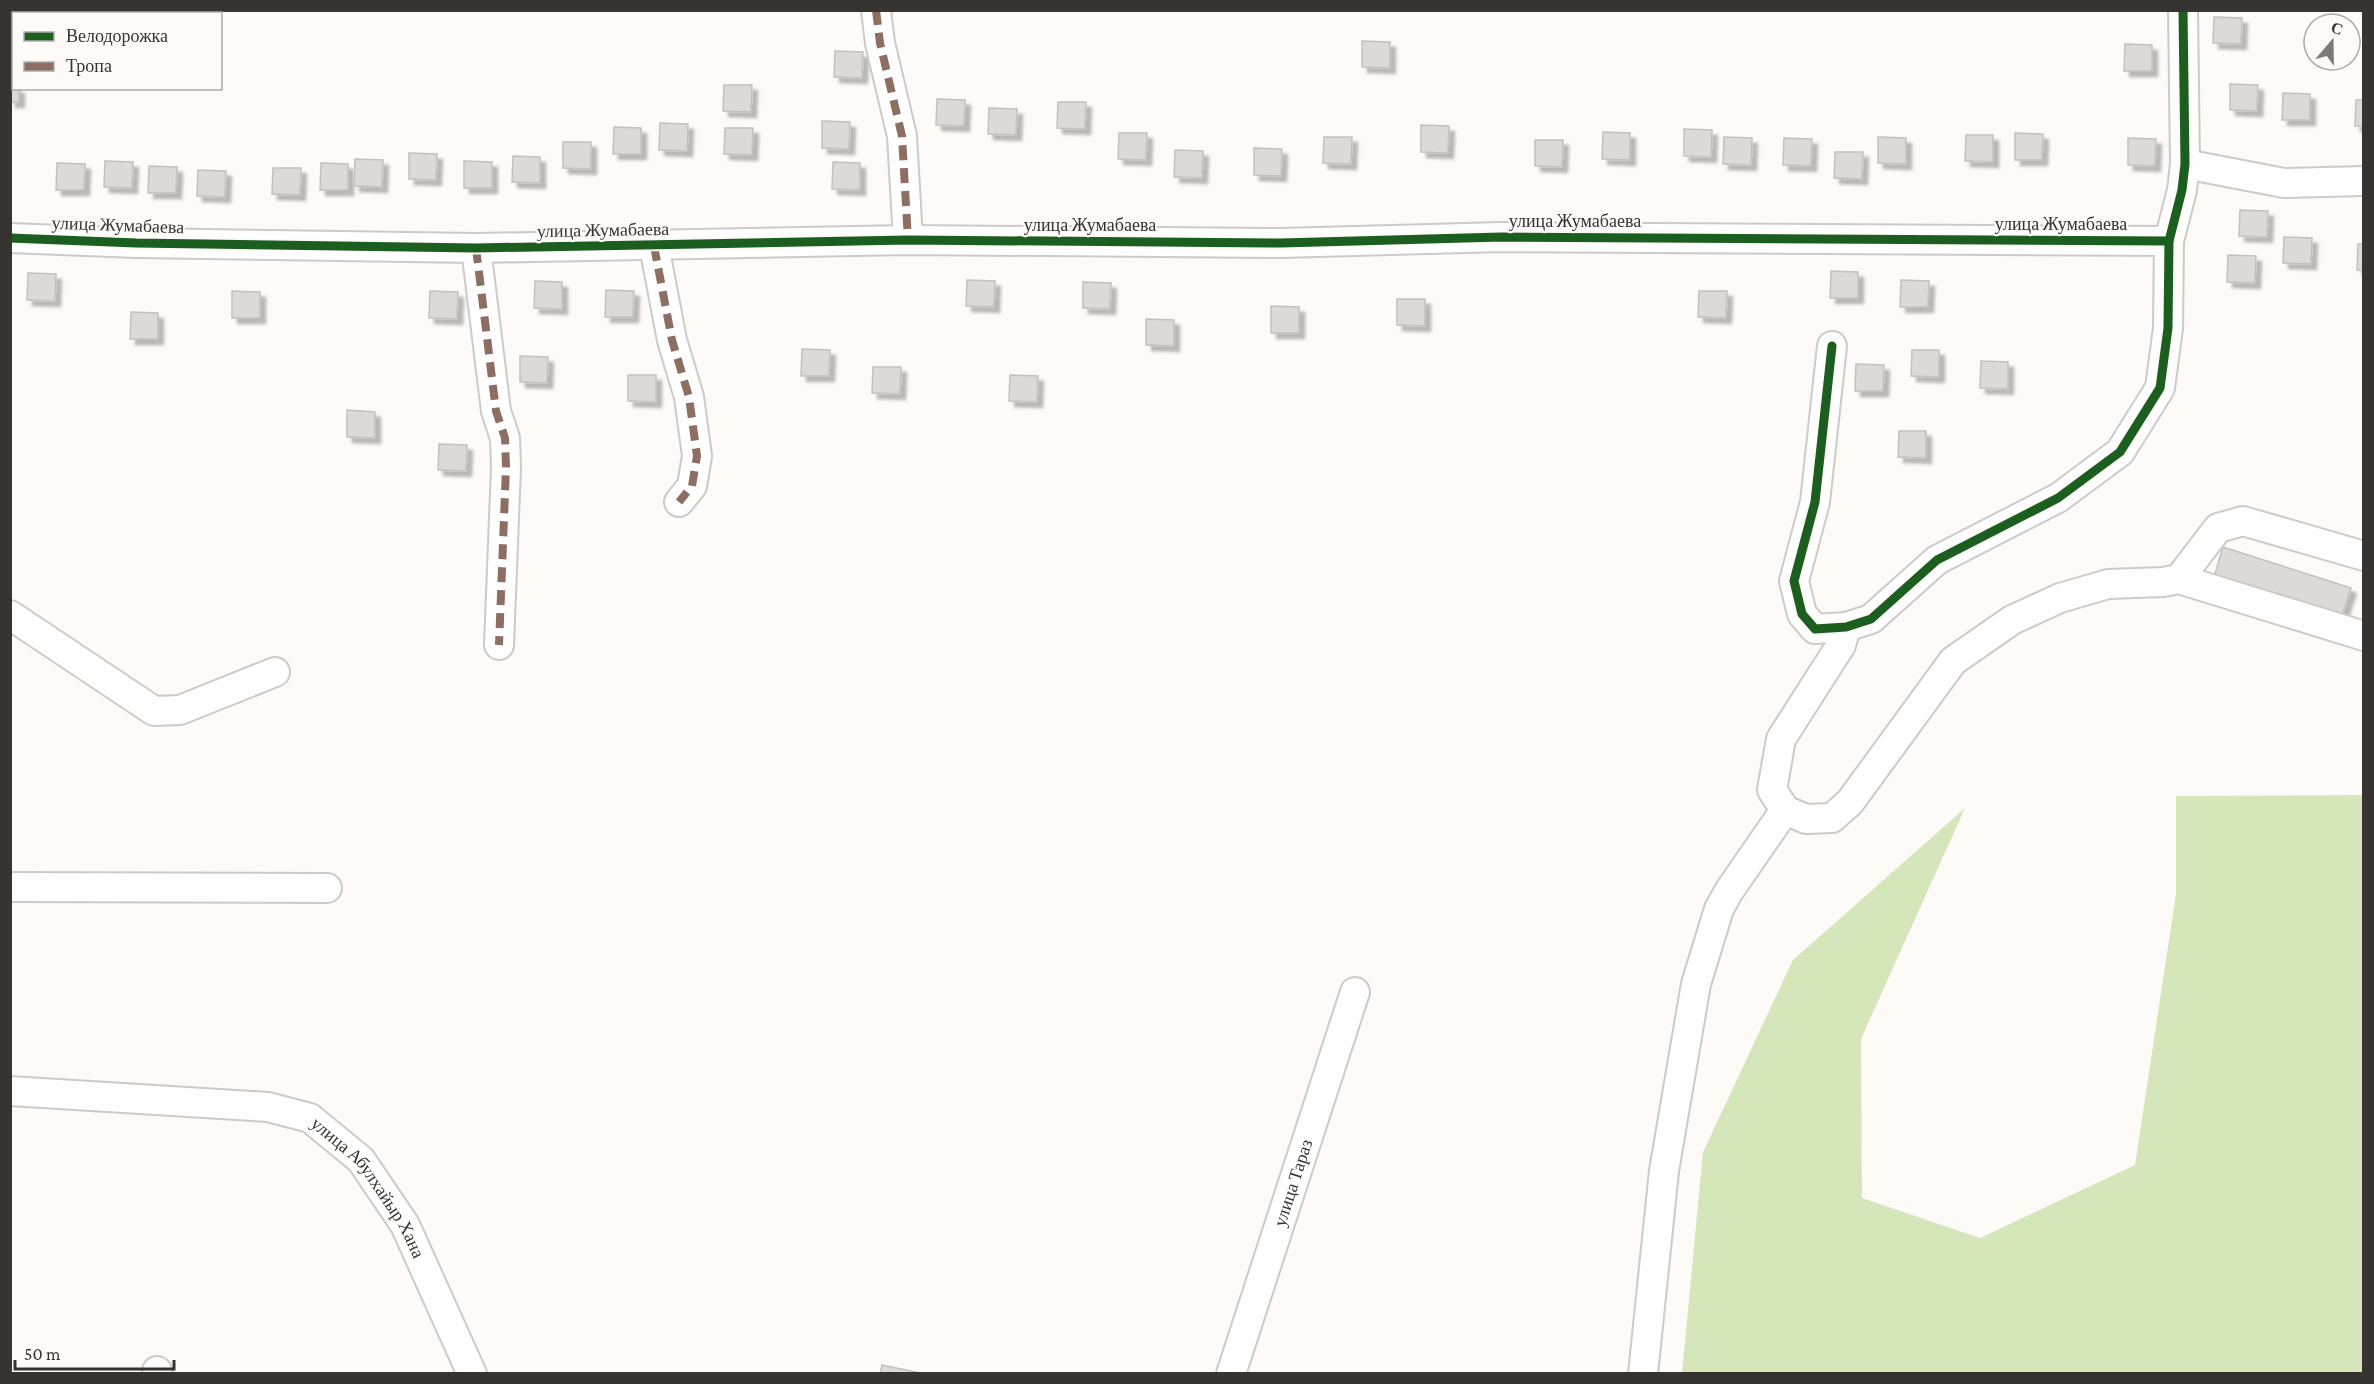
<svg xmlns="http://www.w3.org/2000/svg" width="2374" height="1384" viewBox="0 0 2374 1384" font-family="'Crimson Pro',serif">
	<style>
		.green { fill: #d5e6ba }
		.building { fill: #ddd9d7; stroke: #c4c0be; stroke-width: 1.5; filter: url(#shadow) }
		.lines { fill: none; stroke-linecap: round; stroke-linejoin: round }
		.minor-casing { stroke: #cdcac8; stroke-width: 32 }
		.minor { stroke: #fffefe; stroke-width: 28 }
		.quiet { stroke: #8d6e63; stroke-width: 8; stroke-dasharray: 15 8; stroke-linecap: butt }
		.cycleway-casing { stroke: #fefaf7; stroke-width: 13 }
		.cycleway { stroke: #1b5e20; stroke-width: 9 }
		.labels { text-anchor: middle; stroke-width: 4.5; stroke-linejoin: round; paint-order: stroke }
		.street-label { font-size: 18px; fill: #373330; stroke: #fefaf7 }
	</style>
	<defs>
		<filter id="shadow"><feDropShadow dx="5.5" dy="5.5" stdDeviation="1.5" flood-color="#0004"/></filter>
	</defs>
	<rect width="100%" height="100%" fill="#fdfaf8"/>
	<path class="green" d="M2363,795V1373H1682L1703,1152L1793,960L1965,808L1861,1039L1862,1198L1980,1238L2135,1165L2176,894V796Z"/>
	<g class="building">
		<path d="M2214,17L2242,18L2241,44L2213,43Z"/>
		<rect x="10" y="34" width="4" height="27"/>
		<path d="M1362,41L1390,42V68L1362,67Z"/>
		<path d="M2125,44L2152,45V71H2124Z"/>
		<path d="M835,51L863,52L862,78L834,77Z"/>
		<path d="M10,76H14V88H19V102H10Z"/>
		<path d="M2230,84L2258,85L2257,111L2230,110Z"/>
		<path d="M724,85H752L751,112L723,111Z"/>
		<path d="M2283,93L2310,94V120H2282Z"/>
		<path d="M937,99L965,100L964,126L936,125Z"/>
		<path d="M2356,100H2364V127L2355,126Z"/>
		<path d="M1058,102H1086L1085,129L1057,128Z"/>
		<path d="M989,108L1017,109L1016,135L988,134Z"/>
		<path d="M822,121L850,122L849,149L822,148Z"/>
		<path d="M660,123L688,124L687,151L659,150Z"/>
		<path d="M1421,125L1449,126L1448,153L1421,152Z"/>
		<path d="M614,127L641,128V154H613Z"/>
		<path d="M725,128H753L752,155L724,154Z"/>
		<path d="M1684,129L1712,130L1711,157L1684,156Z"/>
		<path d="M1603,132L1630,133V160L1602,159Z"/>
		<path d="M1119,133H1147L1146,160L1118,159Z"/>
		<path d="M2015,133L2043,134L2042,160H2015Z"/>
		<path d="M1966,135H1993V162L1965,161Z"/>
		<path d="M1324,137H1352L1351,164L1323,163Z"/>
		<path d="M1724,137L1752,138L1751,165L1723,164Z"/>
		<path d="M1878,137L1906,138V164L1878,163Z"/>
		<path d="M1784,138L1812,139L1811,166L1783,165Z"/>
		<path d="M2128,138L2156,139L2155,166L2128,165Z"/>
		<path d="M1535,140H1563L1562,167L1535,166Z"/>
		<path d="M563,142H591V169L563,168Z"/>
		<path d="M1254,148L1282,149L1281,176L1254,175Z"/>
		<path d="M1175,150L1203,151L1202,178L1174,177Z"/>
		<path d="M1835,152H1863L1862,179L1834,178Z"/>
		<path d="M409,153L437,154L436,180L409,179Z"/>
		<path d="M513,156L540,157V183L512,182Z"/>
		<path d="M355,159L383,160L382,187L354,186Z"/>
		<path d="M105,161L133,162L132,188L104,187Z"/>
		<path d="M464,161L492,162V188H464Z"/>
		<path d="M833,162L860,163V190L832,189Z"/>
		<path d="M57,163L85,164L84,190H56Z"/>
		<path d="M321,163L348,164V190H320Z"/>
		<path d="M149,166L177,167L176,193H148Z"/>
		<path d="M273,168H301L300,195L272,194Z"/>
		<path d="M198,170L226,171L225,197L197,196Z"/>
		<path d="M2240,210L2268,211L2267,237L2239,236Z"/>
		<path d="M2284,237L2312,238L2311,264L2283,263Z"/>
		<path d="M2358,244H2364V271L2357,270Z"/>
		<path d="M2228,255L2256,256L2255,283L2227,282Z"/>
		<path d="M1831,271L1858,272V298H1830Z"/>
		<path d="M28,273L56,274L55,301L27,300Z"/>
		<path d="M967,280L995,281L994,307L966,306Z"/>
		<path d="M1901,280L1929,281L1928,307H1900Z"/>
		<path d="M535,281L562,282V309L534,308Z"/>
		<path d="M1083,282L1111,283L1110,309L1083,308Z"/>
		<path d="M606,290L634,291L633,317H605Z"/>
		<path d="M232,291L260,292V318H232Z"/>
		<path d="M430,291L458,292L457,319L429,318Z"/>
		<path d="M1699,291H1727L1726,318L1698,317Z"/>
		<path d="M1397,299H1425V326L1397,325Z"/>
		<path d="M1271,306L1299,307V333H1271Z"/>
		<path d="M131,312L158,313V339H130Z"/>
		<path d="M1146,319L1174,320V346L1146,345Z"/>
		<path d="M802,349L830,350L829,376H801Z"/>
		<path d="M1912,350H1939V377L1911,376Z"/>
		<path d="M520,356L548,357L547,383L520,382Z"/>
		<path d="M1981,361L2008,362V389L1980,388Z"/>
		<path d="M1856,364L1884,365L1883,391H1855Z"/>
		<path d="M873,367H901L900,394L872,393Z"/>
		<path d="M628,375H656V402L628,401Z"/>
		<path d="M1010,375L1038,376L1037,402L1009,401Z"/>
		<path d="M347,410L375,412V438L347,437Z"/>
		<path d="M1899,431H1926V458L1898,457Z"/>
		<path d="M439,444L467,445L466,471L438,470Z"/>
		<path d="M2223,547L2351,588L2341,618L2214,577Z"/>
		<path d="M882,1365L925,1374H880Z"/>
	</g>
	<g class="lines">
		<g class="minor-casing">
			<g id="minor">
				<path d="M876,10L880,43L902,136L908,240"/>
				<path d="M2185,164L2284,183L2364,181"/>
				<path d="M10,238L136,243L476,248L908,240L1281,243L1502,237L2169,241"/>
				<path d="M654,246L672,340L689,397L697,456L692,486L679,502"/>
				<path d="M476,248L496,411L505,438L506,467L499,645"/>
				<path d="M1832,346L1815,502L1794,581L1802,614L1815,629L1846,627L1871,619L1937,560L2058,498L2120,452L2160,388L2168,328L2169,241L2182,190L2185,164L2183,10"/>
				<path d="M2179,579L2218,528L2243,521L2364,556"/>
				<path d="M10,615L154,711L180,710L275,672"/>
				<path d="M1846,627L1841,645L1781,739L1772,790L1785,810L1806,819L1832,818L1850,802L1953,661L2012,620L2060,598L2108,584L2163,582L2179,579L2364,636"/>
				<path d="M10,887L327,888"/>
				<path id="s1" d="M10,1091L268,1107L310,1118L361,1160L405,1225L472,1374"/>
				<path d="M157,1371L158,1374"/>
				<path id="s2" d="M1231,1374L1355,992"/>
				<path d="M1643,1374L1664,1171L1696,984L1719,909L1729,891L1785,810"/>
			</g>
		</g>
		<use href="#minor" class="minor"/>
		<g class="quiet">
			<path d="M876,10L880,43L902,136L908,240"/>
			<path d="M654,246L672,340L689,397L697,456L692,486L679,502"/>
			<path d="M476,248L496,411L505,438L506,467L499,645"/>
		</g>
		<g class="cycleway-casing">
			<g id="cycleway">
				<path d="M10,238L136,243L476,248L908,240L1281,243L1502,237L2169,241"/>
				<path d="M1832,346L1815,502L1794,581L1802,614L1815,629L1846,627L1871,619L1937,560L2058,498L2120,452L2160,388L2168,328L2169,241L2182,190L2185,164L2183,10"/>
			</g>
		</g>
		<use href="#cycleway" class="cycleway"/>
	</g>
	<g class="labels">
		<g class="street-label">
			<text x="1575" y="227">улица Жумабаева</text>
			<text x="2061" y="230">улица Жумабаева</text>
			<text transform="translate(118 225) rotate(2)" y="6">улица Жумабаева</text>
			<text x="1090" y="231">улица Жумабаева</text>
			<text transform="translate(603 230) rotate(-1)" y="6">улица Жумабаева</text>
			<text dy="6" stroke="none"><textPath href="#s2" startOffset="201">улица Тараз</textPath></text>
			<text dy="6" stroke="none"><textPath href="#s1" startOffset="394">улица Абулхайыр Хана</textPath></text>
		</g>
	</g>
	<rect width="2374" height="1384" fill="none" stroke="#373330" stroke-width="24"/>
	<rect x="12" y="12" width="210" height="78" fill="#fefaf7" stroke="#aeaaa7" stroke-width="1.5"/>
	<rect x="24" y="32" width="30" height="9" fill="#1b5e20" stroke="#aeaaa7" stroke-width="1.5"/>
	<text x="66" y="42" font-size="18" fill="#373330">Велодорожка</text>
	<rect x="24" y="62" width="30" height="9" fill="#8d6e63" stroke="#aeaaa7" stroke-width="1.5"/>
	<text x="66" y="72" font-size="18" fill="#373330">Тропа</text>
	<g transform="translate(2332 42) rotate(20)"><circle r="28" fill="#fefaf7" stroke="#aeaaa7" stroke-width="1.5"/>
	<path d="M0-4.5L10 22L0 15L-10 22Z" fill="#7c7976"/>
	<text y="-9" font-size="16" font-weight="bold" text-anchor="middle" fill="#373330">С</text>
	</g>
	<path d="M15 1360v9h159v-9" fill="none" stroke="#373330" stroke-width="3"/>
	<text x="24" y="1360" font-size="18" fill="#373330" stroke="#fefaf7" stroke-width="4.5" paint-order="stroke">50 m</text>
</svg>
